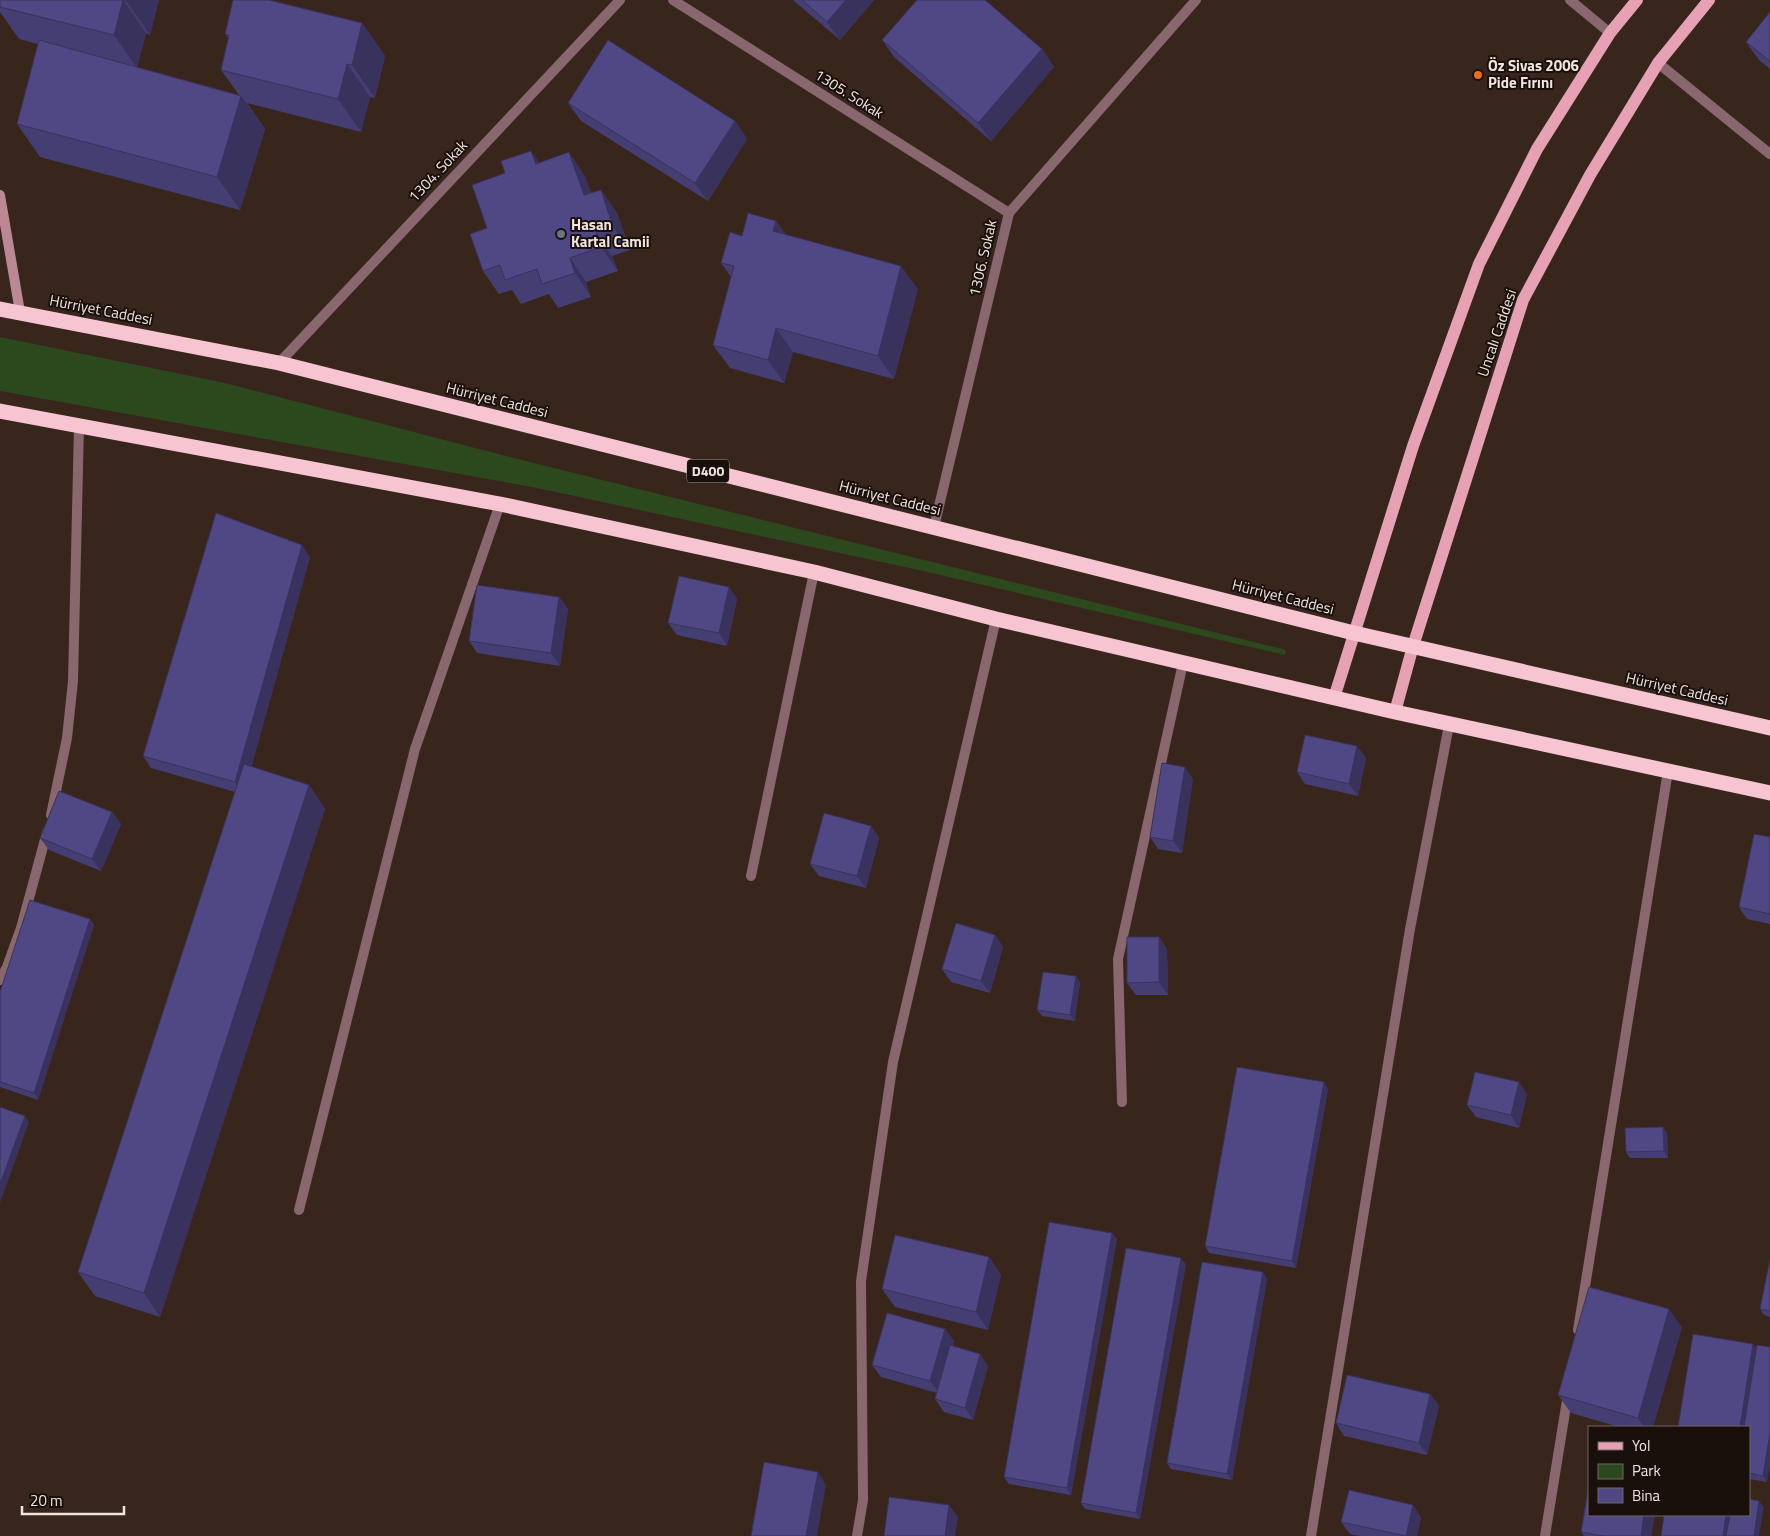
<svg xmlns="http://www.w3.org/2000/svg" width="1770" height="1536" viewBox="0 0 1770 1536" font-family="'Titillium Web',sans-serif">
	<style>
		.green { fill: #2c481d }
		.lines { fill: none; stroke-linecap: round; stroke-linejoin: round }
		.street { stroke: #88676f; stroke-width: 10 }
		.secondary { stroke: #bd8896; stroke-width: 10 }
		.primary { stroke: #e6a2b4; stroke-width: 12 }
		.highway { stroke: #f7c5d1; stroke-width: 15 }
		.wall { fill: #453e72 }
		.shaded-wall { fill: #38325d }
		.building { fill: #504885; stroke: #38325d }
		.food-dot { fill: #e8710a; stroke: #19100c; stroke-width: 2 }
		.worship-dot { fill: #6b7280; stroke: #19100c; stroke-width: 2 }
		.labels { text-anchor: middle; stroke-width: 4; stroke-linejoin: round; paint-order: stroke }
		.shield { fill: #19100c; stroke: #b1a5a0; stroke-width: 1 }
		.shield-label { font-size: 14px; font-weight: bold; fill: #f2e5df }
		.poi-label { font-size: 15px; font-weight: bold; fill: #f2e5df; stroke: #19100c; text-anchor: start }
		.street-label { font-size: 15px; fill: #f2e5df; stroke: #19100c }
	</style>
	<rect width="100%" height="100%" fill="#38251c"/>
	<path class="green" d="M0,337L225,383L522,460L1286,650L1285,655L914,569L537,488L0,391Z"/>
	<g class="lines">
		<g class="street">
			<path d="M673,0L1009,213"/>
			<path d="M1570,0L1610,33"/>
			<path d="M1658,63L1770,154"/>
			<path d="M279,363L620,0"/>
			<path d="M934,527L1009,213L1196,0"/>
			<path d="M51,815L67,738L73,681L79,426"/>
			<path d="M751,876L814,572"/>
			<path d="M0,980L7,967L21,928L47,832"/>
			<path d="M1122,1102L1118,959L1183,663"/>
			<path d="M299,1210L415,749L500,504"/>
			<path d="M1578,1330L1668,771"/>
			<path d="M857,1536L863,1500L861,1281L893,1062L996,619"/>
			<path d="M1311,1536L1410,929L1449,725"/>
			<path d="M1545,1536L1568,1394"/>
		</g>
		<path class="secondary" d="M0,195L20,312"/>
		<g class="primary">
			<path d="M1334,698L1413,446L1479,264L1537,149L1610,33L1637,0"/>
			<path d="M1395,712L1413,646L1523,300L1590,175L1658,63L1709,0"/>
		</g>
		<g class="highway">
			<path d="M0,309L279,363L1354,633L1770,728"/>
			<path d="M0,411L500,504L814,572L996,619L1395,712L1770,793"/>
		</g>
	</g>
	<g class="wall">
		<path d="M0,0H159L150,35L146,33L137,67L239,95L221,70L229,39L225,34L362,23L385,56L375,98L370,97L361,132L247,103L265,129L240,210L40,157L17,124L38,44L19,39L0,12Z"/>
		<path d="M793,0H874L840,40Z"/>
		<path d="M1770,12V69L1759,60L1746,42Z"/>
		<path d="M882,40L1042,49L1054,67L991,141L895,58Z"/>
		<path d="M568,103L735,121L747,139L708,201L581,121Z"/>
		<path d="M539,162L585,176L591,193L601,190L617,213L630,250L612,256L618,271L586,282L591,297L558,308L549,294L521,304L512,290L499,294L483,271L487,228Z"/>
		<path d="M776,221L786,235L918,289L894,379L793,352L784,383L730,368L713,345L731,277L721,263Z"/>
		<path d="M310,557L251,767L309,785L325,809L160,1317L95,1296L78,1272L235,792L151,768L143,756Z"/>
		<path d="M729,587L737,599L727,646L677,635L668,623Z"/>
		<path d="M559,597L568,609L560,666L477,653L469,641Z"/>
		<path d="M1357,746L1366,758L1358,796L1305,784L1297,772Z"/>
		<path d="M1193,779L1182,853L1158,849L1150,837Z"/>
		<path d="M112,812L121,824L101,871L49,850L40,838Z"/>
		<path d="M871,826L879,838L866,888L819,876L810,864Z"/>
		<path d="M1770,837V924L1747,919L1739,907Z"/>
		<path d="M90,919L94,925L38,1100L0,1087V992Z"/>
		<path d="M995,935L1003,947L990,993L951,982L942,969Z"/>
		<path d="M1159,937L1167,949L1168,995H1136L1127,983Z"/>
		<path d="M1080,982L1075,1021L1042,1016L1037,1010Z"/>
		<path d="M1328,1089L1296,1268L1209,1253L1205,1246Z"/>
		<path d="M1527,1094L1519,1128L1476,1117L1467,1105Z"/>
		<path d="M1663,1127L1667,1133L1668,1158H1630L1626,1152Z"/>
		<path d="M1112,1233L1117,1239L1071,1495L1009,1484L1004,1477Z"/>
		<path d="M989,1257L1001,1275L988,1330L895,1307L882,1289Z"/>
		<path d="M1770,1259V1317L1764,1315L1760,1309Z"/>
		<path d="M1186,1264L1140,1519L1085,1509L1081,1503Z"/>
		<path d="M1267,1279L1232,1480L1171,1469L1167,1463Z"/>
		<path d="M1682,1327L1653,1427H1619L1571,1413L1558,1395Z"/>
		<path d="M945,1329L954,1341L952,1346L980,1354L988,1366L973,1420L944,1412L935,1399L937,1393L881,1377L872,1365Z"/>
		<path d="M1430,1394L1439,1406L1427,1455L1344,1436L1336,1423Z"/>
		<path d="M1749,1427L1767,1482L1749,1479Z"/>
		<path d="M1589,1515H1655L1651,1536H1584L1581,1532Z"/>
		<path d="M1421,1517L1417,1536H1359L1350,1534L1341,1522Z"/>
	</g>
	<g class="shaded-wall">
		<path d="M123,0L146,33L137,68L114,35Z"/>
		<path d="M127,0H159L150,35L127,2Z"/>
		<path d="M846,0H874L840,40L827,22Z"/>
		<path d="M362,23L385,56L375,98L352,65Z"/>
		<path d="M1042,49L1054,67L991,141L978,123Z"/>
		<path d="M347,64L370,97L361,132L338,99Z"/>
		<path d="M241,96L265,129L240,210L217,177Z"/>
		<path d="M735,121L747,139L708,201L695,183Z"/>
		<path d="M531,151L548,174L536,164Z"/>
		<path d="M569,152L585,176L600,219L584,195Z"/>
		<path d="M601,190L617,213L630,250L613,227Z"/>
		<path d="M776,221L793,244L773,231Z"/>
		<path d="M596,232L612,256L618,271L601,247Z"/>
		<path d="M570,258L586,282L591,297L575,273Z"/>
		<path d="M901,266L918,289L894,379L878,356Z"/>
		<path d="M776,328L793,352L784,383L768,360Z"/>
		<path d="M302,545L310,557L244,794L235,782Z"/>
		<path d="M729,587L737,599L727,646L719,633Z"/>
		<path d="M559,597L568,609L560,666L551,653Z"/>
		<path d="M1357,746L1366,758L1358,796L1349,784Z"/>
		<path d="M1185,767L1193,779L1182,853L1173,841Z"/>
		<path d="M309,785L325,809L160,1317L144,1293Z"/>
		<path d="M112,812L121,824L101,871L92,859Z"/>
		<path d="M871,826L879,838L866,888L857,876Z"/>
		<path d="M90,919L94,925L38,1100L34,1093Z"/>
		<path d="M995,935L1003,947L990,993L981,981Z"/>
		<path d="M1159,937L1167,949L1168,995L1159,982Z"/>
		<path d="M1076,976L1080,982L1075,1021L1070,1015Z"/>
		<path d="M1324,1082L1328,1089L1296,1268L1292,1261Z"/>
		<path d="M1519,1082L1527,1094L1519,1128L1511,1115Z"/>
		<path d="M25,1116L29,1122L0,1203V1184Z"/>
		<path d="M1663,1127L1667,1133L1668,1158L1664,1151Z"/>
		<path d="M1112,1233L1117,1239L1071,1495L1067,1488Z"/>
		<path d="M989,1257L1001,1275L988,1330L976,1312Z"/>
		<path d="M1181,1258L1186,1264L1140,1519L1136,1513Z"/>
		<path d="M1263,1272L1267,1279L1232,1480L1227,1474Z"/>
		<path d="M1669,1309L1682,1327L1653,1427H1644L1638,1418Z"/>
		<path d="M945,1329L954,1341L939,1393L930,1381Z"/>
		<path d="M1753,1344L1758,1350L1745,1427H1740Z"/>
		<path d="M980,1354L988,1366L973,1420L965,1408Z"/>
		<path d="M1430,1394L1439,1406L1427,1455L1419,1443Z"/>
		<path d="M1770,1433V1466L1767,1482L1763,1476Z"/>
		<path d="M818,1472L826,1485L817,1536H806Z"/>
		<path d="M1759,1501L1764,1507L1759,1536H1754Z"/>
		<path d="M949,1505L958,1517L955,1536H945Z"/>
		<path d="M1413,1505L1421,1517L1417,1536H1406Z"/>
		<path d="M1644,1515H1655L1651,1536H1641Z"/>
		<path d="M1726,1515H1731L1728,1536H1723Z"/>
	</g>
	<g class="building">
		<path d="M0,0H127V2L123,0L114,35L0,7Z"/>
		<path d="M233,0H269L362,23L352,65L347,64L338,99L221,70L229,35L225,34Z"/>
		<path d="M802,0H846L827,22Z"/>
		<path d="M917,0H985L1042,49L978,123L882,40Z"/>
		<path d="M1770,12V61L1746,42Z"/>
		<path d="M39,40L241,96L217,177L17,124Z"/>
		<path d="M608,40L735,121L695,183L568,103Z"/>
		<path d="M531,151L536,164L569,152L584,195L601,190L613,227L596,232L601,247L570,258L575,273L542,284L537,269L505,280L500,265L483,271L470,234L487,228L472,185L505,173L501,161Z"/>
		<path d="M748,213L776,221L773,231L901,266L878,356L776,328L768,360L713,345L734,266L721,263L730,232L742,236Z"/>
		<path d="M216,513L302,545L235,782L143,756Z"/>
		<path d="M679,576L729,587L719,633L668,623Z"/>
		<path d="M477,585L559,597L551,653L469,641Z"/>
		<path d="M1305,735L1357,746L1349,784L1297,772Z"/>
		<path d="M1162,763L1185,767L1173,841L1150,837Z"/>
		<path d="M244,764L309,785L144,1293L78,1272Z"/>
		<path d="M59,791L112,812L92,859L40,838Z"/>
		<path d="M824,813L871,826L857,876L810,864Z"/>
		<path d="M1754,834L1770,837V914L1739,907Z"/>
		<path d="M30,900L90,919L34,1093L0,1082V992Z"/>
		<path d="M956,923L995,935L981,981L942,969Z"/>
		<path d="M1127,937H1159V982L1127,983Z"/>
		<path d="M1043,972L1076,976L1070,1015L1037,1010Z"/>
		<path d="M1237,1067L1324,1082L1292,1261L1205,1246Z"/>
		<path d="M1475,1072L1519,1082L1511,1115L1467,1105Z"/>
		<path d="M0,1107L25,1116L0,1184Z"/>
		<path d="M1663,1127L1664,1151L1626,1152L1625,1128Z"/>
		<path d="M1049,1222L1112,1233L1067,1488L1004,1477Z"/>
		<path d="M895,1235L989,1257L976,1312L882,1289Z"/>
		<path d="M1126,1248L1181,1258L1136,1513L1081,1503Z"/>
		<path d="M1770,1259V1311L1760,1309Z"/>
		<path d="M1202,1262L1263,1272L1227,1474L1167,1463Z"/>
		<path d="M1589,1287L1669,1309L1638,1418L1558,1395Z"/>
		<path d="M887,1313L945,1329L930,1381L872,1365Z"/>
		<path d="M1693,1334L1753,1344L1740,1427H1678Z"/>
		<path d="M950,1345L980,1354L965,1408L935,1399Z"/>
		<path d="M1757,1345L1770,1347V1433L1763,1476L1749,1473V1427H1744Z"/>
		<path d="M1347,1375L1430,1394L1419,1443L1336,1423Z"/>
		<path d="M764,1462L818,1472L806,1536H751Z"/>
		<path d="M1589,1485V1515H1644L1641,1536H1603L1581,1532Z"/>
		<path d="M1349,1490L1413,1505L1406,1536L1341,1522Z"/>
		<path d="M889,1497L949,1505L945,1536H884Z"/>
		<path d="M1749,1499L1759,1501L1754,1536H1726L1730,1515H1749Z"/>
		<path d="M1664,1515H1726L1723,1536H1661Z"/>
	</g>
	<circle class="food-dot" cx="1478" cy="75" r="5"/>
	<circle class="worship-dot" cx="561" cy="234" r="5"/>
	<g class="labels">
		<rect class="shield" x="687" y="459.5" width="42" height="23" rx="4"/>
		<g class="shield-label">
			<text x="708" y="476">D400</text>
		</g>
		<g class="poi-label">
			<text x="1488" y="71">Öz Sivas 2006<tspan x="1488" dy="17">Pide Fırını</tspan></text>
			<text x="571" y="230">Hasan<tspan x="571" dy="17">Kartal Camii</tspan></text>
		</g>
		<g class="street-label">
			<text transform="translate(849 94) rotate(32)" y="5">1305. Sokak</text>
			<text transform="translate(438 171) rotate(-47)" y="5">1304. Sokak</text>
			<text transform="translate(983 258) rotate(-77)" y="5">1306. Sokak</text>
			<text transform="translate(101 310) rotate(11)" y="5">Hürriyet Caddesi</text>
			<text transform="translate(1497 333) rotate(-71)" y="5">Uncalı Caddesi</text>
			<text transform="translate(497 400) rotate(14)" y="5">Hürriyet Caddesi</text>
			<text transform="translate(890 498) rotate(14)" y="5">Hürriyet Caddesi</text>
			<text transform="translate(1283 597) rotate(14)" y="5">Hürriyet Caddesi</text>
			<text transform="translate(1677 689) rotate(13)" y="5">Hürriyet Caddesi</text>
		</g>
	</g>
	<rect x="1588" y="1426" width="162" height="90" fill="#19100c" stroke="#706560"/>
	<rect x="1598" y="1442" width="25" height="8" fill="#e6a2b4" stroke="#706560"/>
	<text x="1632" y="1451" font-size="15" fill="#f2e5df">Yol</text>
	<rect x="1598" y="1464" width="25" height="15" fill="#2c481d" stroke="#706560"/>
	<text x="1632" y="1476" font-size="15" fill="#f2e5df">Park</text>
	<rect x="1598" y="1488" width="25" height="15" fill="#504885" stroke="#706560"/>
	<text x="1632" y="1501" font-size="15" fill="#f2e5df">Bina</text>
	<path d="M22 1506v8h102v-8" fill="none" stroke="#f2e5df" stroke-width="2.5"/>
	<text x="30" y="1506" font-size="15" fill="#f2e5df" stroke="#19100c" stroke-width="4" paint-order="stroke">20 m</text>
</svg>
